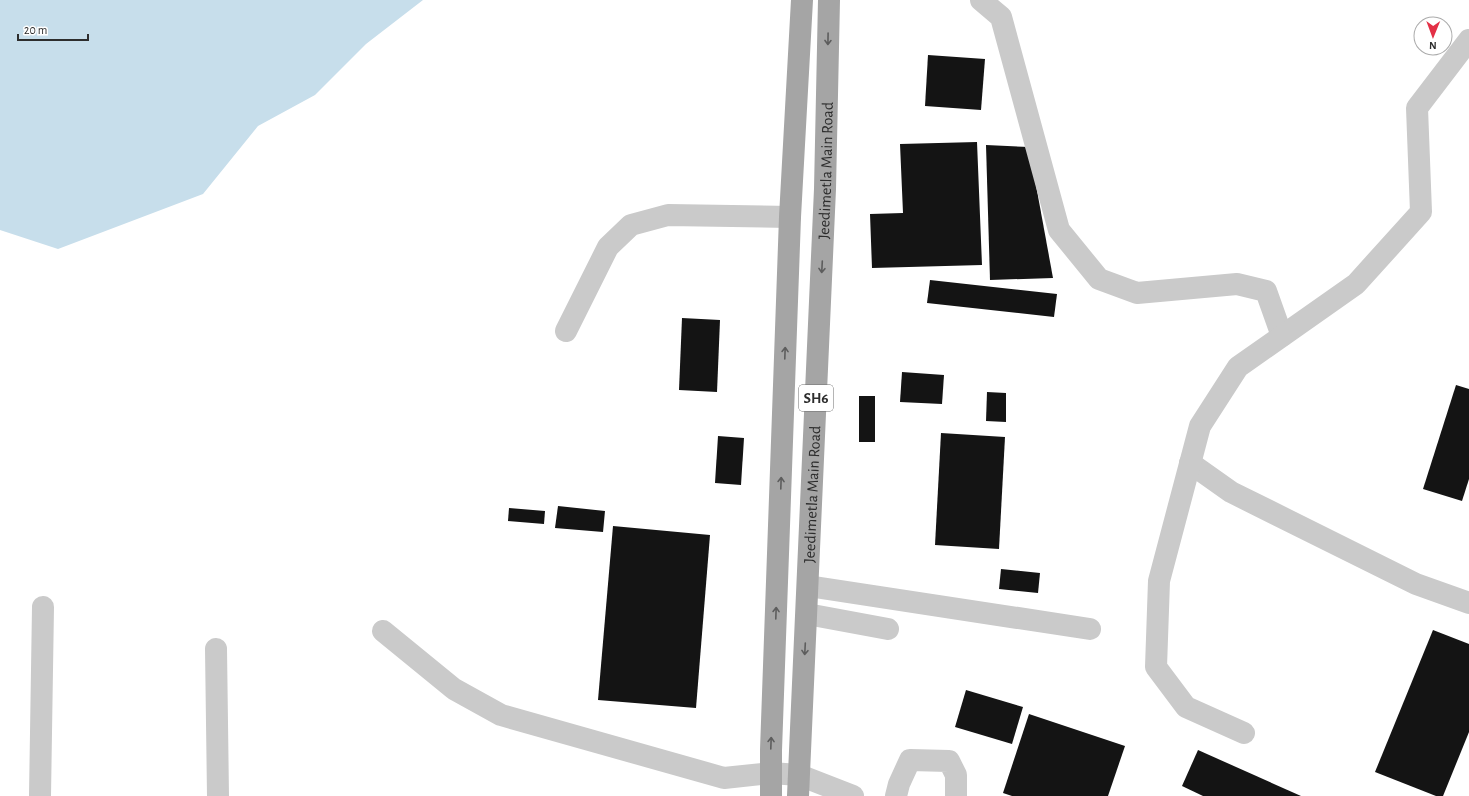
<svg xmlns="http://www.w3.org/2000/svg" width="1469" height="796" viewBox="0 0 1469 796" font-family="'Alegreya Sans',sans-serif">
	<style>
		.water { fill: #c7deeb }
		.building { fill: #141414 }
		.lines { fill: none; stroke-linecap: round; stroke-linejoin: round }
		.minor { stroke: #cacaca; stroke-width: 22 }
		.major { stroke: #a5a5a5; stroke-width: 22 }
		.oneway { stroke: #5d5d5d }
		.labels { text-anchor: middle; stroke-width: 4; stroke-linejoin: round; paint-order: stroke }
		.shield { fill: #fff; stroke: #6c6c6c; stroke-width: 1 }
		.shield-label { font-size: 15px; font-weight: bold; fill: #2d2d2d }
		.street-label { font-size: 16px; fill: #2d2d2d; stroke: #fff }
	</style>
	<rect width="100%" height="100%" fill="#fff"/>
	<path class="water" d="M0,0H423L366,44L315,95L258,126L203,194L58,249L0,230Z"/>
	<g class="building">
		<path d="M928,55L985,59L981,110L925,106Z"/>
		<path d="M977,142L982,265L872,268L870,214L903,213L900,144Z"/>
		<path d="M986,145L1029,147L1053,278L990,280Z"/>
		<path d="M930,280L1057,294L1054,317L927,303Z"/>
		<path d="M682,318L720,320L717,392L679,390Z"/>
		<path d="M902,372L944,375L942,404L900,402Z"/>
		<path d="M1456,385L1469,389V479L1462,501L1423,489Z"/>
		<path d="M987,392L1006,393V422L986,421Z"/>
		<rect x="859" y="396" width="16" height="46"/>
		<path d="M941,433L1005,437L999,549L935,545Z"/>
		<path d="M718,436L744,438L741,485L715,483Z"/>
		<path d="M558,506L605,511L603,532L555,528Z"/>
		<path d="M509,508L545,511L544,524L508,521Z"/>
		<path d="M613,526L710,535L696,708L598,700Z"/>
		<path d="M1001,569L1040,573L1038,593L999,589Z"/>
		<path d="M1433,630L1469,644V732L1443,796H1436L1375,772Z"/>
		<path d="M966,690L1023,707L1012,744L955,727Z"/>
		<path d="M1029,714L1125,746L1108,796H1012L1003,793Z"/>
		<path d="M1198,750L1301,796H1203L1182,786Z"/>
	</g>
	<g class="lines">
		<g class="minor">
			<path d="M981,0L1001,17L1059,230L1099,279L1137,293L1237,284L1266,291L1282,336"/>
			<path d="M566,331L608,247L631,225L668,215L790,217"/>
			<path d="M1190,463L1231,492L1416,584L1469,603"/>
			<path d="M808,586L1090,629"/>
			<path d="M807,614L888,629"/>
			<path d="M383,631L454,689L501,715L724,778L771,773L799,775L853,796"/>
			<path d="M216,649L218,796"/>
			<path d="M1244,733L1186,707L1156,667L1159,581L1200,426L1238,367L1356,284L1421,212L1417,108L1469,40"/>
			<path d="M40,796L43,607"/>
			<path d="M896,796L899,784L910,760L949,761L956,775V796"/>
		</g>
		<g class="major">
			<path d="M771,796V750L790,217L802,0"/>
			<path id="s1" d="M798,796L825,189L829,0"/>
		</g>
	</g>
	<defs><path id="oneway-shaft" d="M-6 0H5M1.5-3L5.5 0L1.5 3" fill="none" stroke-width="1.6" stroke-linecap="round" stroke-linejoin="round"/></defs>
	<g class="oneway">
		<use href="#oneway-shaft" transform="translate(828 39) rotate(91)"/>
		<use href="#oneway-shaft" transform="translate(822 267) rotate(93)"/>
		<use href="#oneway-shaft" transform="translate(785 353) rotate(-88)"/>
		<use href="#oneway-shaft" transform="translate(781 483) rotate(-88)"/>
		<use href="#oneway-shaft" transform="translate(776 613) rotate(-88)"/>
		<use href="#oneway-shaft" transform="translate(805 649) rotate(93)"/>
		<use href="#oneway-shaft" transform="translate(771 743) rotate(-88)"/>
	</g>
	<g class="labels">
		<rect class="shield" x="799" y="385" width="34" height="26" rx="3"/>
		<g class="shield-label">
			<text x="816" y="403">SH6</text>
		</g>
		<g class="street-label">
			<text dy="6" stroke="none"><textPath href="#s1" startOffset="626">Jeedimetla Main Road</textPath></text>
			<text dy="6" stroke="none"><textPath href="#s1" startOffset="302">Jeedimetla Main Road</textPath></text>
		</g>
	</g>
	<g transform="translate(1433 36) rotate(181)"><circle r="19" fill="#ffffff" stroke="#ababab"/>
	<path d="M0-3L7 15L0 10L-7 15Z" fill="#e33046"/>
	<text y="-6" font-size="11" font-weight="bold" text-anchor="middle" fill="#2d2d2d">N</text>
	</g>
	<path d="M18 34v6h70v-6" fill="none" stroke="#2d2d2d" stroke-width="2"/>
	<text x="24" y="34" font-size="12" fill="#2d2d2d" stroke="#ffffff" stroke-width="3" paint-order="stroke">20 m</text>
</svg>
